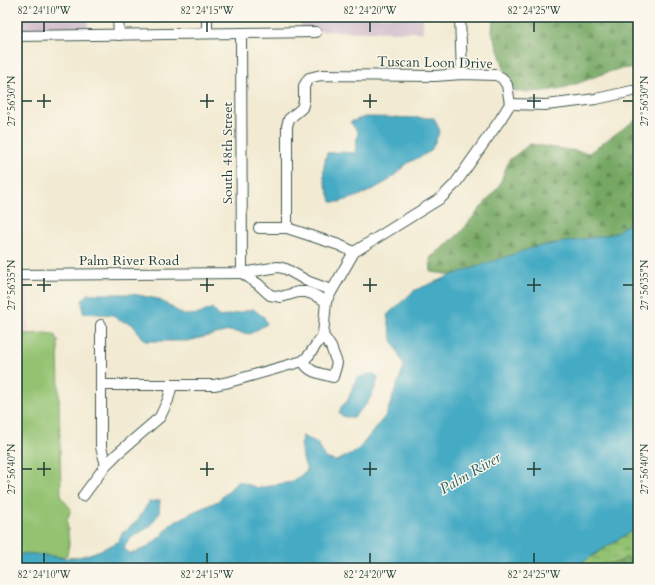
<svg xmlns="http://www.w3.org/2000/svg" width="655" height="585" viewBox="0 0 655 585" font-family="Cardo,serif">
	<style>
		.built { fill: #f5cfd9 }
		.industrial { fill: #d1bdcb }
		.green { fill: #93c271; stroke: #598052 }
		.forest { fill: url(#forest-firs); stroke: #4a724c }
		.wetland { fill: url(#wetland-marsh); stroke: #598052 }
		.water { fill: #45aac4; stroke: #32747c }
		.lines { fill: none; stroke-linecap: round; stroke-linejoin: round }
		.minor-casing { stroke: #3f574c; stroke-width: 12 }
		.minor { stroke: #fff; stroke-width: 10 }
		.ticks { fill: none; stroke: #1f3d34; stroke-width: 1.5 }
		.labels { text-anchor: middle; stroke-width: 3; stroke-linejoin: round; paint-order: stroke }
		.street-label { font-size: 14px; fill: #1f3d34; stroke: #fbf7ec }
		.water-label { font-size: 15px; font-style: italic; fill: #2a5e5f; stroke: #fbf7ec }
		.neatline { fill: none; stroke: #1f3d34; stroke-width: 1.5 }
		.ticks-label { font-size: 10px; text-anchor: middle; fill: #1f3d34 }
	</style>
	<defs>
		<pattern id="forest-firs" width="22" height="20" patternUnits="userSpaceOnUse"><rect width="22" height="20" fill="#76a863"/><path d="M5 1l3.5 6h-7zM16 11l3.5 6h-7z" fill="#608a52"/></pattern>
		<pattern id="wetland-marsh" width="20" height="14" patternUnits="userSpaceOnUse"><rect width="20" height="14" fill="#93c271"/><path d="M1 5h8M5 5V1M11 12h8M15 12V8" fill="none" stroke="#779f5e"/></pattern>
	</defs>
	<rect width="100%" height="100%" fill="#fbf7ec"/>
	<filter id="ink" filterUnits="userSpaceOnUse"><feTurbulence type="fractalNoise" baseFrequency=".025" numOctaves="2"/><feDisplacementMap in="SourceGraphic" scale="8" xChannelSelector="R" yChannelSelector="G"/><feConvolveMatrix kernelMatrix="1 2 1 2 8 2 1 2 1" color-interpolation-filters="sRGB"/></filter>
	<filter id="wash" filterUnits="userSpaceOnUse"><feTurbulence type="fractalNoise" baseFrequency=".012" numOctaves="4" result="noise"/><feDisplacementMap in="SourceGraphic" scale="16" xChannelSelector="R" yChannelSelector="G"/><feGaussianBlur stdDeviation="0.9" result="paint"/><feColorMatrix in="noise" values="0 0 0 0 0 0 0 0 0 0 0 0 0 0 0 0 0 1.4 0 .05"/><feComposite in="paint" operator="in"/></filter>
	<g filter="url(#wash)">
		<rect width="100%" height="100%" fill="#f2ead2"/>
		<path class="built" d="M17,283H27L28,340H17Z"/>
		<g class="industrial">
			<path d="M17,17H88V33L17,32Z"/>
			<path d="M301,17H423V32L301,31Z"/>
			<path d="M22,37V152H17V38Z"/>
		</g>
		<path class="green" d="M44,333L55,334L56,340H58L61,497L71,509L67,521L69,544L67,555L62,557L25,553L17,555V336L24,334Z"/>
		<g class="forest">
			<path d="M493,17H638V70C620,63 588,81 570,86C553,91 533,93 515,91L505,71L492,32Z"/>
			<path d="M638,118V217L637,219L613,234L535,247L452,275L431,272L430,258L459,234L499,186L509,160L530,144L589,153Z"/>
			<path d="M627,557L635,561L638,560V568H595L597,565L617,562Z"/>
		</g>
		<path class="wetland" d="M638,527V560L635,562L627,557L617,562L597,565L595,568H573Z"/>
		<g class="water">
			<path d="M365,117L434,118L440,131L431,151L408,163L388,181L368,192L353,198L339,202H331C330,195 327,190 325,183C322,173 324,163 327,153L341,152L355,153L358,132L350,122Z"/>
			<path d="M638,218V527L573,568H17V555C34,551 50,558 67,558C84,558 103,549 118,542L122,533L137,521L149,502L160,500L159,514L149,527L131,538L124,547L129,554L146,548L162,535L171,524L193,512L218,501L238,481L258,488L291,482L307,471L301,452L302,436L318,443L325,458L336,461L357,451L386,415L404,366L392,340L387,315L415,290L452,275L535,247L613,234Z"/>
			<path d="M88,294H133L158,299L184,315L199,314L212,308L220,317L253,309L264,317L267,324L250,334L229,331L188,341H145L132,324L118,320L113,315L83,313L82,300Z"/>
			<path d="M368,374H375L378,377C377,384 370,400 366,405C362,409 358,412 354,417H345L339,414L341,407L348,400L356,379Z"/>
		</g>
	</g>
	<g filter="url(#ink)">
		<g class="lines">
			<g class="minor-casing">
				<g id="minor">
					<path d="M118,17L119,35"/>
					<path d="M207,17V33"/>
					<path d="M460,17L462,74"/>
					<path d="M241,33L242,273"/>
					<path d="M17,36L316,32"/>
					<path d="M510,104L546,105L596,99L632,91"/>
					<path d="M259,228H287L339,245L354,252"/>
					<path d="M242,273L258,284L270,295L281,297L298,292H306L312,294L326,301"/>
					<path d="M17,275L242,273L278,267L286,269L309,282L331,290"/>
					<path d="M101,325V447L106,465"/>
					<path d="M303,361C309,373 320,373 333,377L337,363L331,347L323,335"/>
					<path d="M101,385H214L229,382L303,361L309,355L323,335L326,301L354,252L441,198L455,184L500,120L510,104L507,85L502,78L496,75L462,74L435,76L321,75L309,78L304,86V101L302,108L289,119L287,126V228"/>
					<path d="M83,496L106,465L117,454L160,417L168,400L172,385"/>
				</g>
			</g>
			<use href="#minor" class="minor"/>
		</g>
	</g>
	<path class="ticks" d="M44,22V32M207,22V32M370,22V32M534,22V32M44,94V108M207,94V108M370,94V108M534,94V108M22,101H32M37,101H51M200,101H214M363,101H377M527,101H541M623,101H633M44,278V292M207,278V292M370,278V292M534,278V292M22,285H32M37,285H51M200,285H214M363,285H377M527,285H541M623,285H633M44,462V476M207,462V476M370,462V476M534,462V476M22,469H32M37,469H51M200,469H214M363,469H377M527,469H541M623,469H633M44,553V563M207,553V563M370,553V563M534,553V563"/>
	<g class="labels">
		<g class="street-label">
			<text transform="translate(435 62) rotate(1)" y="5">Tuscan Loon Drive</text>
			<text transform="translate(227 153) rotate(-90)" y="5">South 48th Street</text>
			<text x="129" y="265">Palm River Road</text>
		</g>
		<g class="water-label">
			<text transform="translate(470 473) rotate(-30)" y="5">Palm River</text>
		</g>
	</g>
	<rect width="655" height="585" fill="none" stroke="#fbf7ec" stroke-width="44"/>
	<rect x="22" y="22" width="611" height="541" class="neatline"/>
	<g class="ticks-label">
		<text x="44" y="14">82°24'10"W</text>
		<text x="207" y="14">82°24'15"W</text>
		<text x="370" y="14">82°24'20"W</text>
		<text x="534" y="14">82°24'25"W</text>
		<text transform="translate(644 101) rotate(-90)" y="4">27°56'30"N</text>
		<text transform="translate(11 101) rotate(-90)" y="4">27°56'30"N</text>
		<text transform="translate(644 285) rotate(-90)" y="4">27°56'35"N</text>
		<text transform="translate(11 285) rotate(-90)" y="4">27°56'35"N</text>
		<text transform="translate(644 469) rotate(-90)" y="4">27°56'40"N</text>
		<text transform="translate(11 469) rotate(-90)" y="4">27°56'40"N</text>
		<text x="44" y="578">82°24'10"W</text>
		<text x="207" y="578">82°24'15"W</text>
		<text x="370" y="578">82°24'20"W</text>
		<text x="534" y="578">82°24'25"W</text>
	</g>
</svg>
